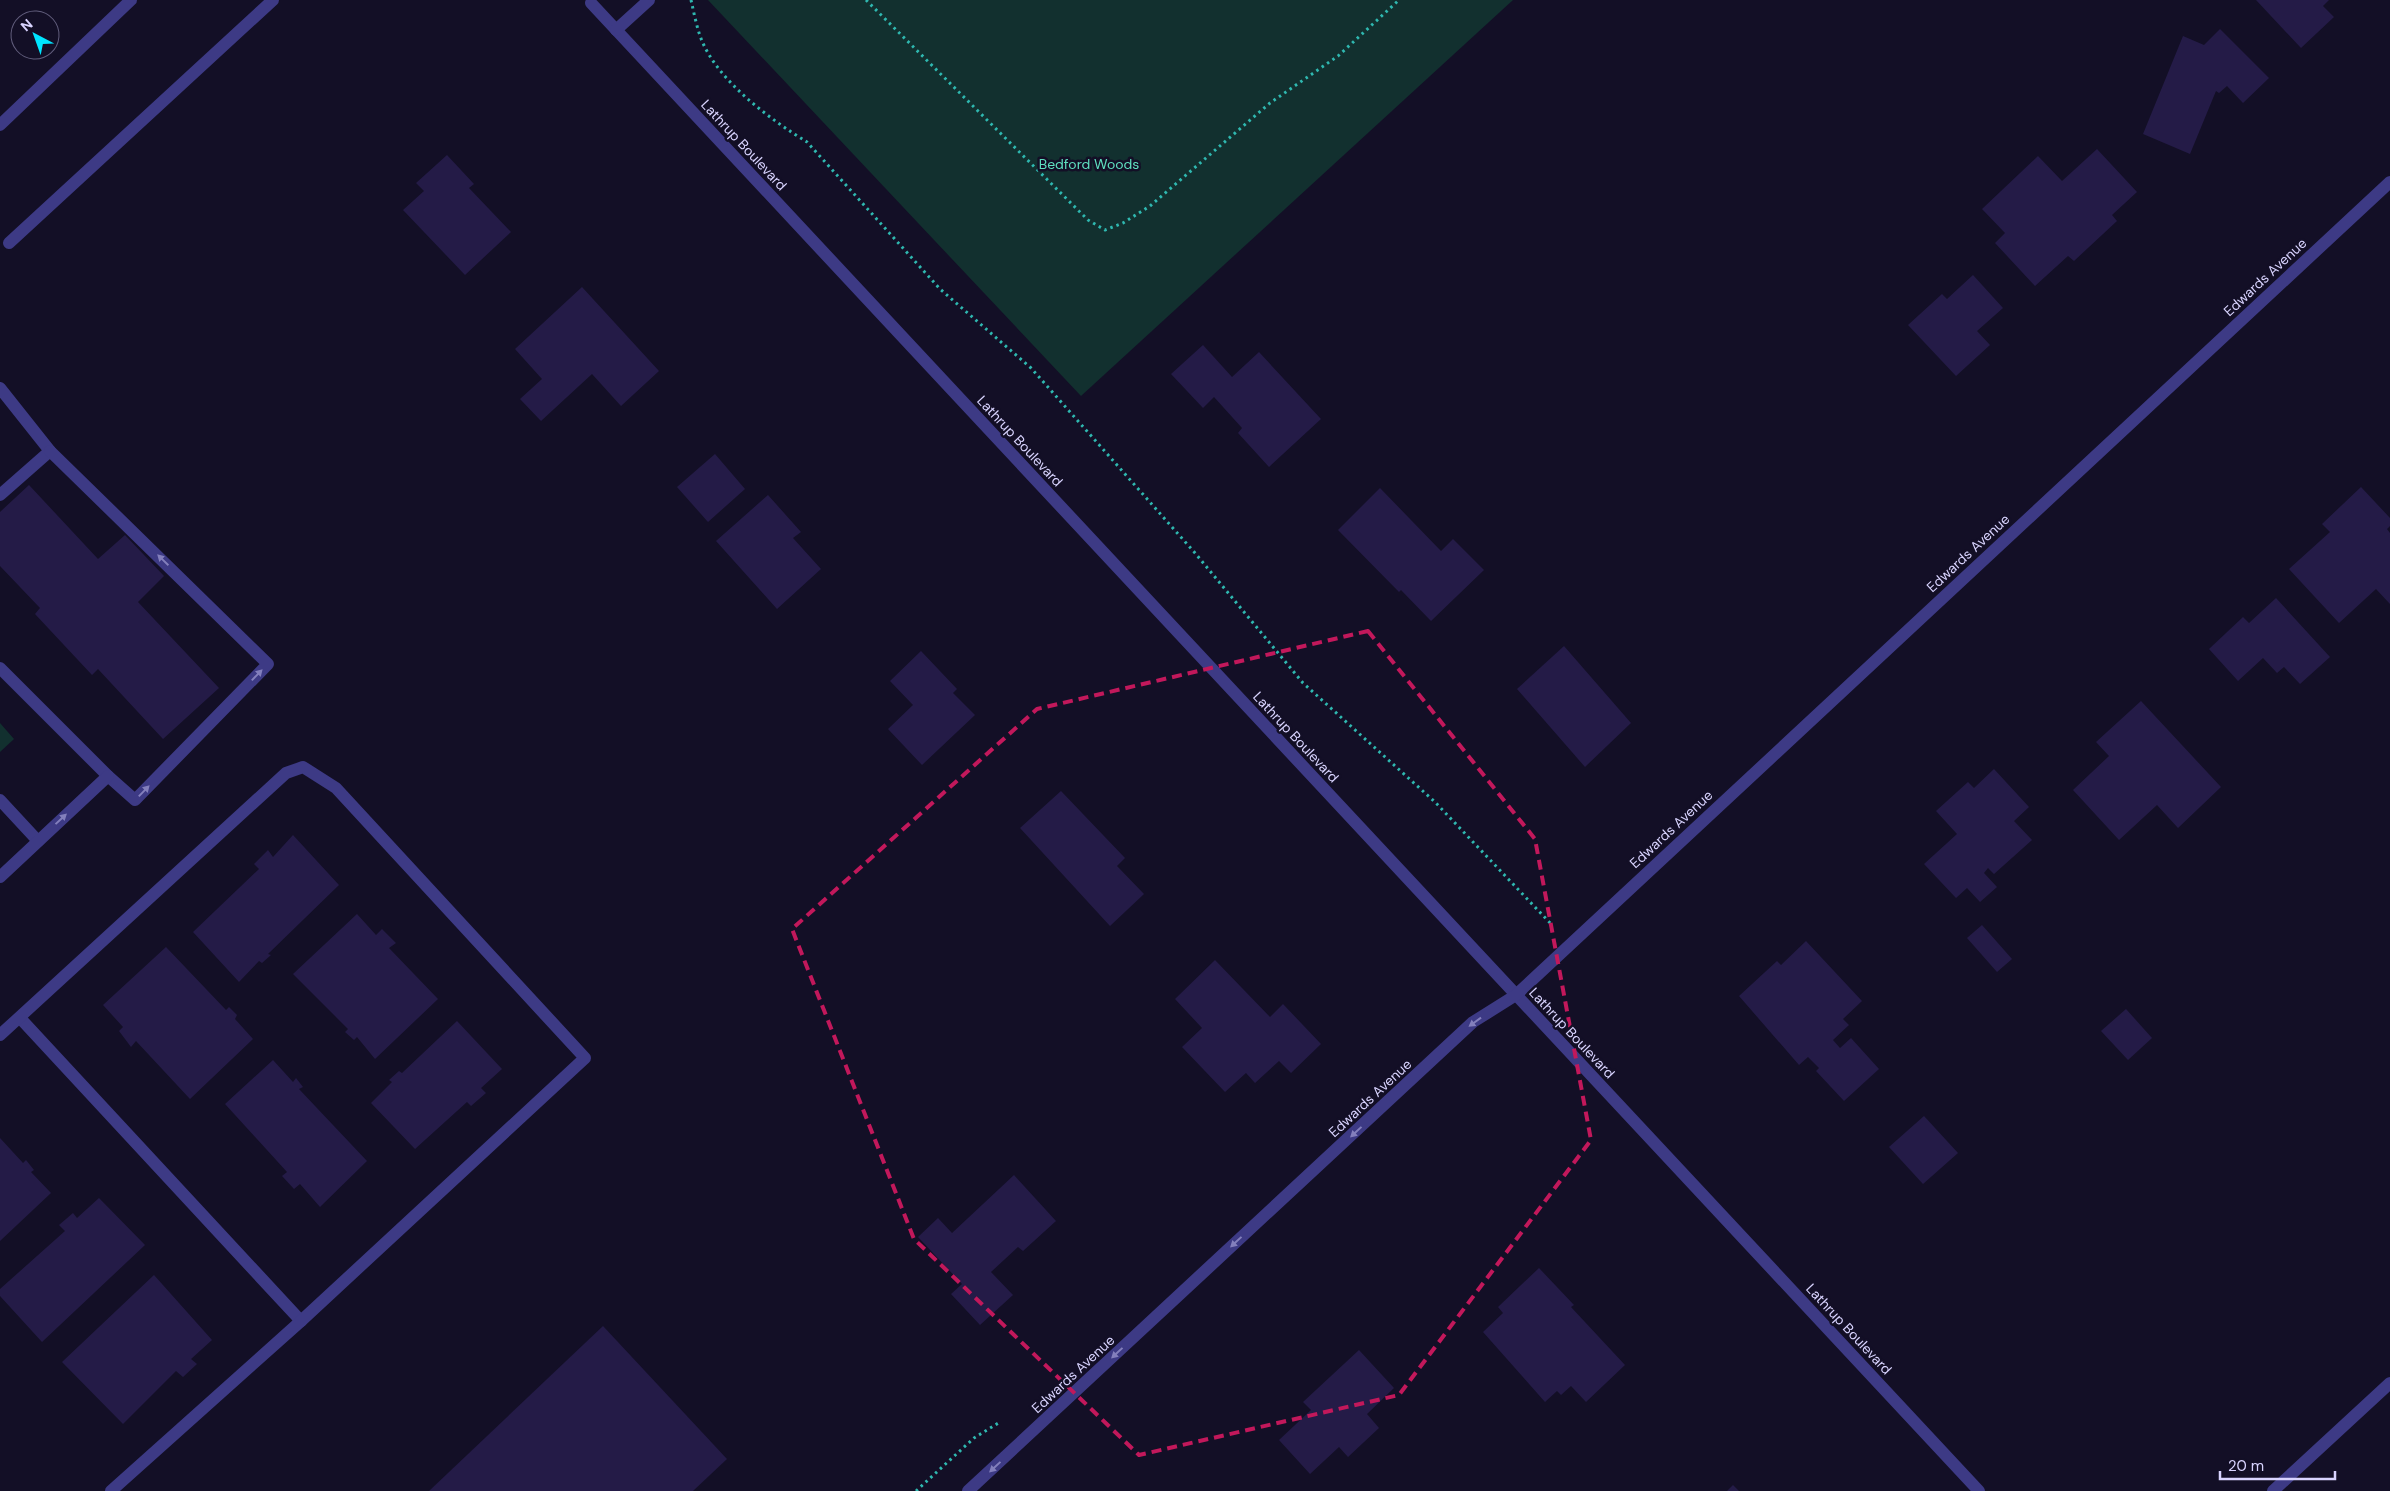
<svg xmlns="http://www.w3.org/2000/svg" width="2390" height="1491" viewBox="0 0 2390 1491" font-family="'DM Sans',sans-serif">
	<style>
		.green { fill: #12302f }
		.building { fill: #241b47 }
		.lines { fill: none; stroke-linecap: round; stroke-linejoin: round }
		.path { stroke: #2fb8b0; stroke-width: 3; stroke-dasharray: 2.5 4; stroke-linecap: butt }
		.minor { stroke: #3d3a85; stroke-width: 12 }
		.oneway { fill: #837fbc }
		.marked { fill: none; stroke: #c2185b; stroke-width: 4; stroke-dasharray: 10 6; stroke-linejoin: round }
		.labels { text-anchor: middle; stroke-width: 5; stroke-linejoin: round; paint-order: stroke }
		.street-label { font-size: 14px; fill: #d9d4ff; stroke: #130f26 }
		.park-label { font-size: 14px; fill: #5fe0c0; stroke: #130f26 }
	</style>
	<rect width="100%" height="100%" fill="#130f26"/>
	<g class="green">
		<path d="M708,0H1513L1081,396Z"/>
		<path d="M0,723L14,739L0,752Z"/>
	</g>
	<g class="building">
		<path d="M2256,0H2329L2323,6L2334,17L2301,48Z"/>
		<path d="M2220,29L2269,78L2243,103L2227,86L2219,93L2216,91L2190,154L2143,134L2183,36L2204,45Z"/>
		<path d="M2097,149L2137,192L2112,215L2117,221L2074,261L2068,256L2035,286L1995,243L2005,233L1982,209L2038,156L2062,181Z"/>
		<path d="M447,155L474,184L469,188L511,232L465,275L403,210L424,191L416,183Z"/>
		<path d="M1973,275L2003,308L1977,331L1990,345L1956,376L1908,325L1942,294L1947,299Z"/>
		<path d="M582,287L659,371L621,406L592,374L541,421L520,399L542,379L515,349Z"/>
		<path d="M1203,345L1232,377L1259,352L1321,419L1269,467L1238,433L1242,428L1214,397L1203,408L1171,374Z"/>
		<path d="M715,454L745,489L708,522L677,487Z"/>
		<path d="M29,485L98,559L125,535L164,576L138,602L219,688L163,739L98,669L92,675L35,614L40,608L0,566V512Z"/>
		<path d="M2361,487L2390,518V526L2387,529L2390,533V604L2376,589L2339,623L2289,569L2330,532L2322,524Z"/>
		<path d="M1380,488L1441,551L1453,539L1484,570L1431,621L1401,590L1399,592L1338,530Z"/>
		<path d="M768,495L801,532L793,538L821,569L777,609L716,541Z"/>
		<path d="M2276,598L2330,657L2300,684L2284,667L2277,673L2263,658L2238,681L2209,649L2243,617L2249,623Z"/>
		<path d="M1564,646L1631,723L1585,767L1517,689Z"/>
		<path d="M921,651L957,689L953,693L975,715L922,765L888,729L913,705L890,681Z"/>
		<path d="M2141,701L2221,787L2178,828L2157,805L2119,840L2073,790L2109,756L2096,742Z"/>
		<path d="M1994,769L2029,807L2014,821L2032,840L1994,874L1988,868L1984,873L1997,887L1980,902L1967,888L1956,898L1924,864L1957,834L1936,811L1968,782L1974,788Z"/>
		<path d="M1061,791L1125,858L1117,866L1144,894L1110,926L1020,828Z"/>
		<path d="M293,835L339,885L268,954L271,955L262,963L259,961L239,982L193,932L259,869L254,864L268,850L273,857Z"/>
		<path d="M357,914L376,935L382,929L396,943L389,948L438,999L375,1059L357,1037L354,1040L345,1032L348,1029L293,974Z"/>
		<path d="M1982,925L2012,959L1997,972L1967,938Z"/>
		<path d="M1806,941L1862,1001L1843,1019L1849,1025L1833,1040L1840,1048L1851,1038L1879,1069L1844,1101L1816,1071L1819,1068L1808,1057L1799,1065L1739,996L1777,961L1781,965Z"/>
		<path d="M166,947L226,1010L229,1007L237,1015L235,1019L253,1039L190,1099L136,1041L131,1047L119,1031L123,1027L103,1005Z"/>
		<path d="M1215,960L1270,1017L1283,1004L1321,1044L1291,1073L1279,1061L1255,1083L1246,1073L1225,1092L1182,1047L1202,1028L1175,999Z"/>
		<path d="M2126,1009L2152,1038L2128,1060L2101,1031Z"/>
		<path d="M457,1021L502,1069L481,1088L486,1093L471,1106L467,1102L415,1149L371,1103L392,1082L389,1080L399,1071L402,1073Z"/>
		<path d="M273,1060L293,1082L296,1078L303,1087L299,1089L367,1161L320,1207L300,1184L294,1189L282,1176L287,1172L225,1104Z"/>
		<path d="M1924,1116L1958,1153L1923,1184L1889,1147Z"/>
		<path d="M0,1138L23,1163L26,1160L34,1170L31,1172L51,1193L0,1241Z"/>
		<path d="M1014,1175L1056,1221L1023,1251L1018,1247L991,1272L1013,1295L980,1325L951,1294L962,1284L918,1237L938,1218L952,1233Z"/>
		<path d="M99,1198L145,1245L42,1342L0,1296V1289L65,1231L59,1225L73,1213L77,1218Z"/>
		<path d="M1539,1268L1574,1305L1571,1307L1625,1365L1586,1402L1571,1386L1561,1395L1557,1391L1545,1402L1483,1332L1503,1313L1498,1307Z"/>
		<path d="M154,1275L212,1340L191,1359L197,1364L183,1377L176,1371L123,1424L62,1362Z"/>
		<path d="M603,1326L727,1459L693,1491H429Z"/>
		<path d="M1359,1350L1394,1388L1367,1414L1379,1428L1348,1457L1339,1447L1310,1474L1279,1440L1311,1410L1303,1402Z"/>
		<path d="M1733,1485L1739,1491H1727Z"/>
	</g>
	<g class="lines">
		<g class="path">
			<path d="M691,0C694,13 697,29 702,41C719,82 771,120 807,142L940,289L1031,368L1195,553L1303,683L1435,802L1552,925"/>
			<path d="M866,0L1088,220L1105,230L1123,223L1150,206L1270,103L1338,56L1399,0"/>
			<path d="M916,1491L974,1438L1000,1422"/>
		</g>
		<g class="minor">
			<path d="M591,3L1979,1491"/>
			<path d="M616,30L649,0"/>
			<path d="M0,125L131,0"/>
			<path d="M9,243L273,0"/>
			<path d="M0,388L50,451L0,495"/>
			<path d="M0,668L108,776L135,800L268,664L50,451"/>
			<path d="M0,800L38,841"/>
			<path d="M0,877L108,776"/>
			<path d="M20,1018L301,1321"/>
			<path d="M0,1035L286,773L303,767L336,788L585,1058L301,1321L111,1491"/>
			<path d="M968,1491L1473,1022L1516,995L2390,182"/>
			<path d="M2273,1491L2390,1383"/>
		</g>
	</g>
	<defs><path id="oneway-solid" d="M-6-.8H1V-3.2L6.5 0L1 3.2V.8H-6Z" transform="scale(1.25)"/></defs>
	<g class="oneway">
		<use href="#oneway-solid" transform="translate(163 560) rotate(-136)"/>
		<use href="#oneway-solid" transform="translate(257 675) rotate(-46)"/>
		<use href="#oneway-solid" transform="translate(144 791) rotate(-46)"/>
		<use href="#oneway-solid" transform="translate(61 819) rotate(-43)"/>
		<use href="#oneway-solid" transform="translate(1475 1022) rotate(144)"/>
		<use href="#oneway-solid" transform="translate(1356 1132) rotate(137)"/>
		<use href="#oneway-solid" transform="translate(1236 1242) rotate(137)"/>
		<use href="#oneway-solid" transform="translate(1117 1353) rotate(137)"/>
		<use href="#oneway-solid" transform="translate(995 1467) rotate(137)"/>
	</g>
	<path class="marked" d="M1368,631L1535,839L1591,1140L1399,1395L1139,1455L914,1239L792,929L1037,709Z"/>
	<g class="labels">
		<g class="street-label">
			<text transform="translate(744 145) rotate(47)" y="5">Lathrup Boulevard</text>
			<text transform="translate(2265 277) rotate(-43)" y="5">Edwards Avenue</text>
			<text transform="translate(1020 441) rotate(47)" y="5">Lathrup Boulevard</text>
			<text transform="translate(1968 553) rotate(-43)" y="5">Edwards Avenue</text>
			<text transform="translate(1296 737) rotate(47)" y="5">Lathrup Boulevard</text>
			<text transform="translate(1671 829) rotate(-43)" y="5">Edwards Avenue</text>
			<text transform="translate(1572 1033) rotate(47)" y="5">Lathrup Boulevard</text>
			<text transform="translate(1370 1098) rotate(-43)" y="5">Edwards Avenue</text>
			<text transform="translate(1849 1329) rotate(47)" y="5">Lathrup Boulevard</text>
			<text transform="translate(1073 1374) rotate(-43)" y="5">Edwards Avenue</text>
		</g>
		<g class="park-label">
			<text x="1089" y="169">Bedford Woods</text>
		</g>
	</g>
	<g transform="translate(35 35) rotate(319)"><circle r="24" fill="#130f26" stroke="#625e7d"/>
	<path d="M0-4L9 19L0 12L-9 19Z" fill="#00e5ff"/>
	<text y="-8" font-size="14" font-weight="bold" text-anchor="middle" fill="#d9d4ff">N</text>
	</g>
	<path d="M2220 1471v8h115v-8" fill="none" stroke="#d9d4ff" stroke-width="2.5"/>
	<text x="2228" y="1471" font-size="15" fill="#d9d4ff" stroke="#130f26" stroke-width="4" paint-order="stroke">20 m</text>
</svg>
